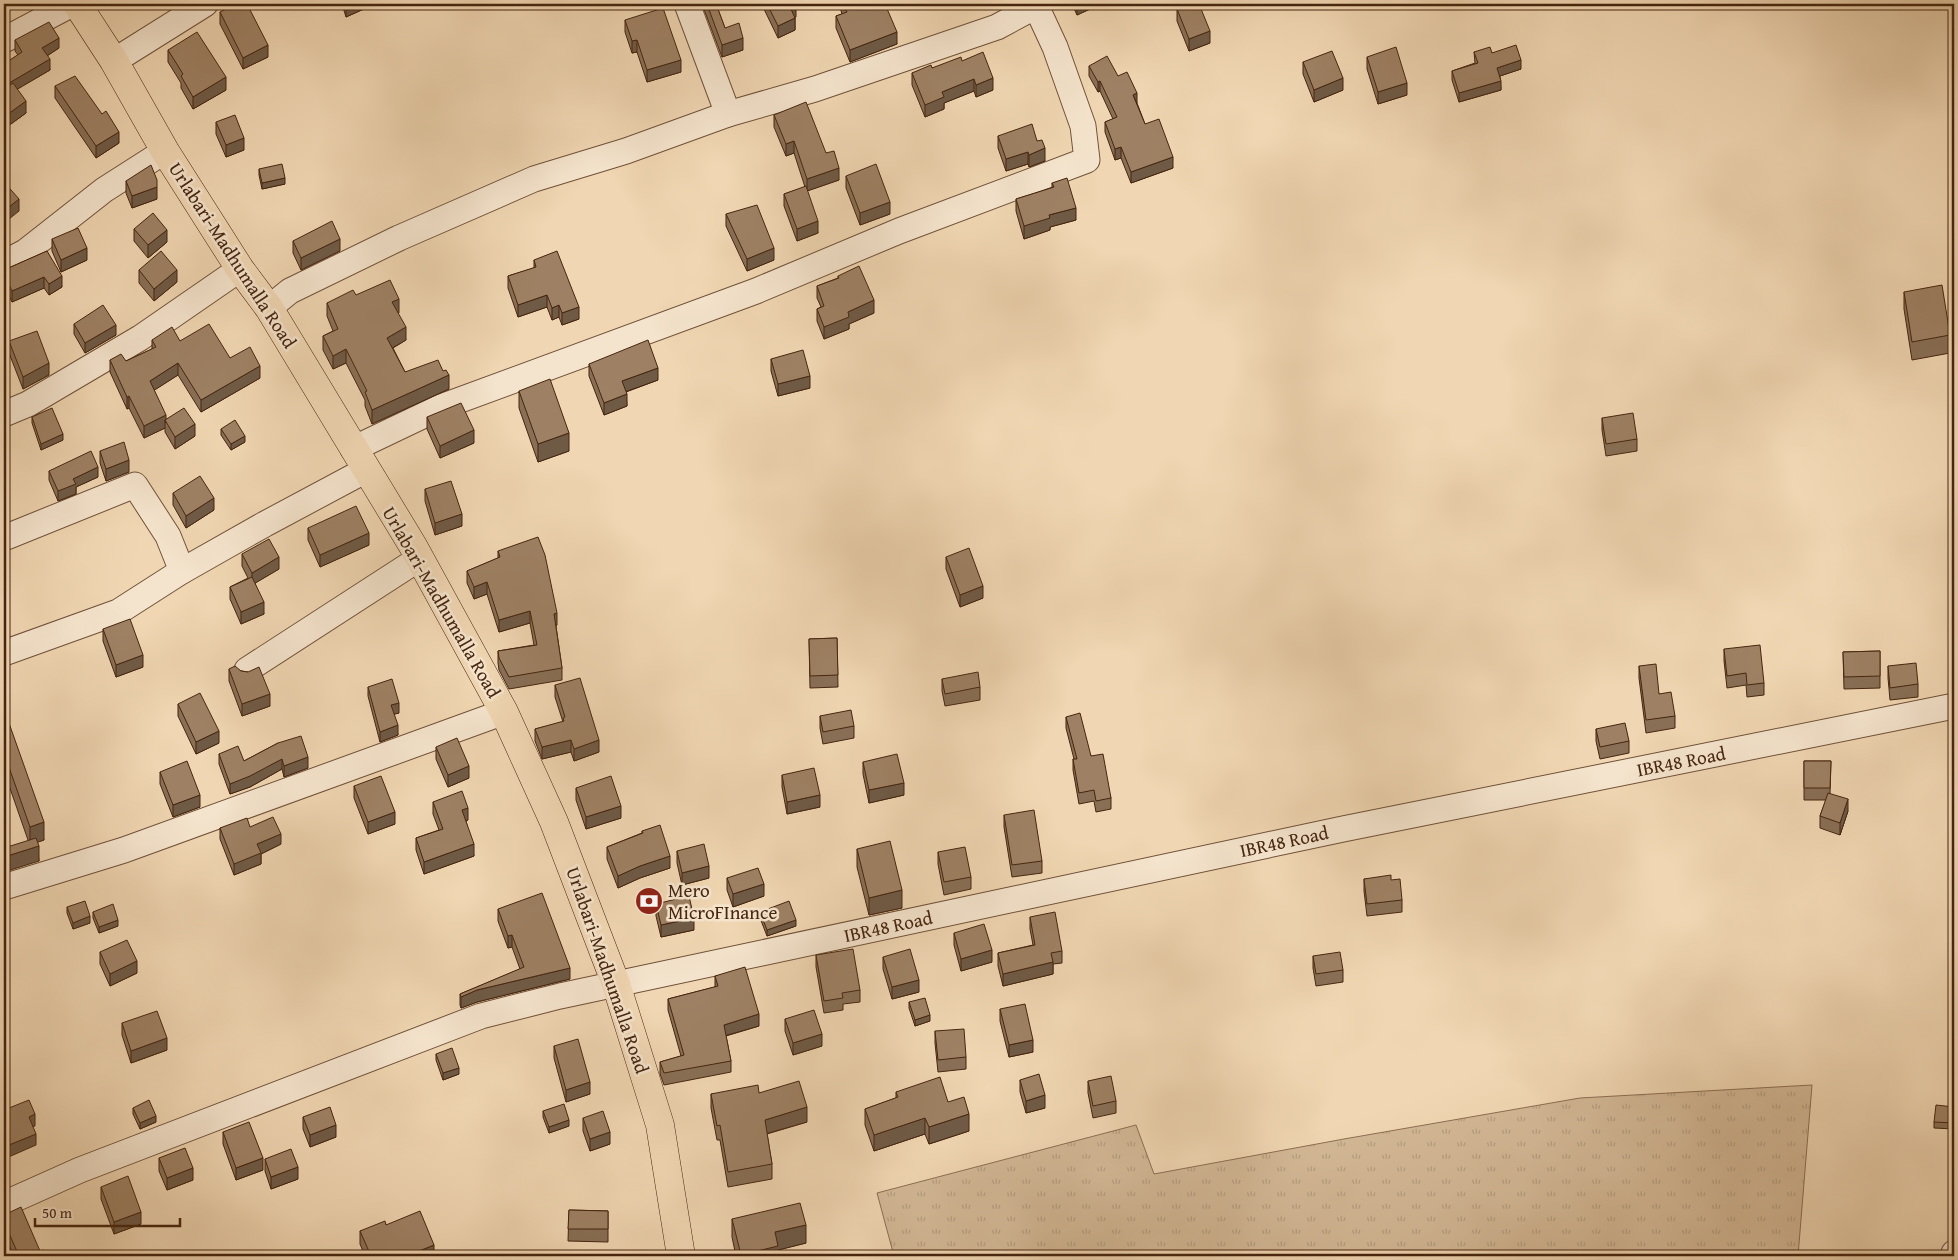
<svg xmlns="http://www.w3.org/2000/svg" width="1958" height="1260" viewBox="0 0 1958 1260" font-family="'Gentium Book Plus',serif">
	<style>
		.grass { fill: url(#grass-tufts); stroke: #8c6e52 }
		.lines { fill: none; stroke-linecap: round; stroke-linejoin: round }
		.minor-casing { stroke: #705138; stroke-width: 27 }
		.major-casing { stroke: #46250f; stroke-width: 29 }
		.minor { stroke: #f5e4cd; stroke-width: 25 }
		.major { stroke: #f0d6b2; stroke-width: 28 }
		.wall { fill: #886f56; stroke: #46250f }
		.shaded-wall { fill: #6f5a46; stroke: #46250f }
		.building { fill: #9e8164; stroke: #46250f }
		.labels { text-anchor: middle; stroke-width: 5; stroke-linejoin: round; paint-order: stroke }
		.street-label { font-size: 19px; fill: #46250f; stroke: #f5e4cd }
		.poi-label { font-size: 19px; fill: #46250f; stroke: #f5e4cd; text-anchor: start }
	</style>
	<defs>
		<pattern id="grass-tufts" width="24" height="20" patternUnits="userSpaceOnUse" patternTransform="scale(1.25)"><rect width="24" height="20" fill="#d3b896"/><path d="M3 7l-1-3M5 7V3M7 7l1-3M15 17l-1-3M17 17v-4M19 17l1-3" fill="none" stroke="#b69e80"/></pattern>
	</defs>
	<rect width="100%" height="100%" fill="#f0d6b2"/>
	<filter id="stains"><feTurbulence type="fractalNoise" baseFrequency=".004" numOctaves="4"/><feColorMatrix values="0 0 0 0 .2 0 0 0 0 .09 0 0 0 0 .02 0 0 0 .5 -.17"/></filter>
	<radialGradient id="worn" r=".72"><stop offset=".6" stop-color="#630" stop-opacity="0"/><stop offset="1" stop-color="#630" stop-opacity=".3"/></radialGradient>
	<path class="grass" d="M1812,1085L1798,1256H894L877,1193L1136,1125L1154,1174L1344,1139L1580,1098Z"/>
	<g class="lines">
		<g class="minor-casing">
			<g id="minor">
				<path d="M4,40L72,4"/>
				<path d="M114,61L205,4"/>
				<path d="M728,114L815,89L997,27L1036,6L1035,4"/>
				<path d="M4,263L25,252L104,190L165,151"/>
				<path d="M269,308L290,291L399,238L534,179L626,151L728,114L687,4"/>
				<path d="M4,414L28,404L140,338L240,269"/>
				<path d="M353,449L441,407L756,291L899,231L1087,160L1083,126L1055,47L1036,6"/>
				<path d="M4,538L135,485L168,536L182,571L118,612L4,653"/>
				<path d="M182,571L265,524L366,470"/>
				<path d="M247,670L420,558"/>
				<path d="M4,887L124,850L504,712"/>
				<path d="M4,1204L80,1170L481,1016L560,996L1343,829L1954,706"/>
				<path d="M1954,1256V1253"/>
			</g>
		</g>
		<g class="major-casing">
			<path id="major" d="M77,4L114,61L165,151L240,269L269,308L413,546L504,712L554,822L616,984L660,1125L681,1256"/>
		</g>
		<use href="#minor" class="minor"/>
		<use href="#major" class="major"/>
	</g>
	<g class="wall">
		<path d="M342,4H375L346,17Z"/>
		<path d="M702,4H716L725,28L743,50L722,57Z"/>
		<path d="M764,4H795V30L778,38L764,9Z"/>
		<path d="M839,4H885L897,44L850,62L836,28V16L842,14Z"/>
		<path d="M1072,4H1101L1077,15Z"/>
		<path d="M1177,9L1210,43L1189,51L1177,21Z"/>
		<path d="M220,12L268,57L243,69L220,24Z"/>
		<path d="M625,20L681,72L647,82L637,52L632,53L625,32Z"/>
		<path d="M15,40L59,48L47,56L50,70L17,89L26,113L4,129V64L18,55L15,51Z"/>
		<path d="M168,50L226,90L193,109L181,88V83L168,62Z"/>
		<path d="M1474,52L1492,53L1521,69L1500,76L1501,90L1459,102L1452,80V71L1475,63Z"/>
		<path d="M1367,57L1407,95L1378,104L1367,69Z"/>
		<path d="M962,61L993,90L976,97L974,91L944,103V109L925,117L912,85V73Z"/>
		<path d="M1303,62L1343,90L1314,102L1303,74Z"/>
		<path d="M1089,66L1118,76L1137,103L1145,124L1173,168L1131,183L1121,158L1115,160L1105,132V122L1113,119L1100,91L1098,92L1089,76Z"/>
		<path d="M55,86L102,114L119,143L96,158L55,98Z"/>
		<path d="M774,115L826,153L839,180L807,191L818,233L797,241L784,206V194L805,187L794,153L786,156L774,127Z"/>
		<path d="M216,122L244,150L226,157L216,134Z"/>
		<path d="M998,136L1037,141L1045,161L1029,167L1028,164L1006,171L998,148Z"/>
		<path d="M259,169L285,184L262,189L259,175Z"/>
		<path d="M846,176L890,214L860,225L846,188Z"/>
		<path d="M126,181L157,199L132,208L126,193Z"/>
		<path d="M1052,183L1076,220L1050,227V230L1024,239L1016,211V199L1052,188Z"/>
		<path d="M726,214L774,260L747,271L726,226Z"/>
		<path d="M134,229L167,242L148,258L134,241Z"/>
		<path d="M52,239L87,260L61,272L52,251Z"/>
		<path d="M293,241L340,251L301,270L293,253Z"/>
		<path d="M47,251L62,287L49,295L44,288L12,302L4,285V270Z"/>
		<path d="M534,260L579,319L562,325L559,317L552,320L547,307L518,317L508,288V276L534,268Z"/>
		<path d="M139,270L177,282L154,301L139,283Z"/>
		<path d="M838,276L874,313L849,324V329L824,339L817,321V309L821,307L817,298V286L838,278Z"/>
		<path d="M1904,292L1950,335V353L1912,360L1904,309Z"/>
		<path d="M356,295L399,313H398L406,340L393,348L405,372L449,389L372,424L365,406V400L346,363L333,369L323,350V336L333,331L327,316V303Z"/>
		<path d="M74,324L116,335L85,353L74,334Z"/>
		<path d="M152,340L180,341L230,358L260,378L201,412L178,375L154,390L166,419L195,436L175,449L165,432V428L144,438L129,408L127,409L110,372V360L126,361L152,349Z"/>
		<path d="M9,341L49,375L23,389L9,353Z"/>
		<path d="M771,359L810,388L778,396L771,371Z"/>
		<path d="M589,364L658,380L626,392L627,406L604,415L589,376Z"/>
		<path d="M519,391L569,451L538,462L519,408Z"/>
		<path d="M32,417L63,440L41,450L32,423Z"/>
		<path d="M427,417L474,443L440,458L427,429Z"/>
		<path d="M1602,418L1637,439V451L1606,456L1602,430Z"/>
		<path d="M221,429L245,442L231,450L221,435Z"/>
		<path d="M100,451L129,472L106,481L100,463Z"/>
		<path d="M49,471L98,477L76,487V494L58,501L49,480Z"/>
		<path d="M425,489L462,526L435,535L425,501Z"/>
		<path d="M173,493L214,510L186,528L173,505Z"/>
		<path d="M308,528L369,545L320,567L308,540Z"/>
		<path d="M498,551L557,625L556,626L562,668V680L509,689L499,670L498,663V651L534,645L530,623L499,632L487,594L474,599L467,583V571L498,558Z"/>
		<path d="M242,554L279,569L255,583L264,614L241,624L230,599V587L248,578L242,566Z"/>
		<path d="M946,557L983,598L960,607L946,569Z"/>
		<path d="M103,629L143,667L116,677L103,641Z"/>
		<path d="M837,638L838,687L810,688L809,639Z"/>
		<path d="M1724,649L1764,683V695L1747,697L1746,685L1727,688L1724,661Z"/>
		<path d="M1880,651V688L1844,689L1843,652Z"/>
		<path d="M1639,666L1675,716V728L1646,733L1639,678Z"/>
		<path d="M1888,666L1918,684V697L1890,700L1888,678Z"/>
		<path d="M229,669L248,672L270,706L242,716L229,681Z"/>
		<path d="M942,679L980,687V700L945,706L942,691Z"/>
		<path d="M555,685L599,752L574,761L571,752L542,759L535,741V729L563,722L555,697Z"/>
		<path d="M368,687L399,713L394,714L398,735L380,742L368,696Z"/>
		<path d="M178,704L219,743L196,754L178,716Z"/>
		<path d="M4,709L44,840L37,842L39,861L28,840L4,771Z"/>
		<path d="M820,716L854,726V738L823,744L820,728Z"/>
		<path d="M1066,717L1091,756L1111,798V809L1096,812L1094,801L1079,804L1073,770V759H1074L1066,728Z"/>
		<path d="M1596,729L1629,741V753L1600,759L1596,741Z"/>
		<path d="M278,743L308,768L284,777L282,769L250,787L230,794L219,764V754L244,761Z"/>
		<path d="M436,747L469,778L448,787L436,759Z"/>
		<path d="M1804,761H1831L1830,794L1848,811L1840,835L1820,828V816L1826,800H1804Z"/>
		<path d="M863,762L904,795L869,803L863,774Z"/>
		<path d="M160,772L200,807L173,817L160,784Z"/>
		<path d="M782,775L820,807L787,814L782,787Z"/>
		<path d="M354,786L395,824L368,834L354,798Z"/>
		<path d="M576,788L621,818L586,829L576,800Z"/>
		<path d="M433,802L468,820L466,821L474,856L424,874L416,850V838L439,830L433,814Z"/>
		<path d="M1004,815L1042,861V873L1012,877L1004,827Z"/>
		<path d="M250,827L281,844L261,854V864L234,875L220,839V828Z"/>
		<path d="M642,831L670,868L640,878L618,888L607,859V847L642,833Z"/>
		<path d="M857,849L902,908L869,915L857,867Z"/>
		<path d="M677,851L709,878L682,885L677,863Z"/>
		<path d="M938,852L971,877V889L944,895L938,864Z"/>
		<path d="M727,878L764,896L733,907L727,890Z"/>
		<path d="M1364,879L1391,880L1402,900V912L1367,916L1364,891Z"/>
		<path d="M656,904L694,930L661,937L656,916Z"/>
		<path d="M67,907L90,923L73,929L67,913Z"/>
		<path d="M498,909L570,979L477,1002L461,1008L460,1005V994L520,969L512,947L508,948L498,921Z"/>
		<path d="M93,912L118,926L99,933L93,918Z"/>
		<path d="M760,912L796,926L767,936L760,918Z"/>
		<path d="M1030,917L1062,951V963L1053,964V974L1003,986L998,966V953L1033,945L1030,929Z"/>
		<path d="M954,933L992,962L961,971L954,945Z"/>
		<path d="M100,952L137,973L110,986L100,964Z"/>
		<path d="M816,955L860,990V1002L843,1004V1010L824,1013L816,967Z"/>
		<path d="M1313,956L1343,970V982L1316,986L1313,968Z"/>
		<path d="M883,957L919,992L892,999L883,969Z"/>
		<path d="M715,976L759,1026L726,1036L731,1061V1072L664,1085L660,1074V1062L681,1056L668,1010V999L715,987Z"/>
		<path d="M909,1002L930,1021L915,1026L909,1008Z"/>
		<path d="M1000,1009L1033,1052L1009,1057L1000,1021Z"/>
		<path d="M785,1019L822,1046L793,1055L785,1031Z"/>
		<path d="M122,1023L167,1050L131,1063L122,1035Z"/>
		<path d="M935,1031L966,1057V1069L938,1072L935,1043Z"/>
		<path d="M554,1046L590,1094L566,1102L554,1058Z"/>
		<path d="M436,1054L459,1074L443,1080L436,1060Z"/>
		<path d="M1020,1080L1045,1108L1026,1113L1020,1092Z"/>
		<path d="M1088,1081L1116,1101V1113L1093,1118L1088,1093Z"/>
		<path d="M896,1092L948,1102L969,1131L929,1144L925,1134L874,1151L865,1125V1109L896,1098Z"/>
		<path d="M759,1093L807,1122L767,1134L772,1164V1179L728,1187L720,1140H717L711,1108V1094Z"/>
		<path d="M1954,1107V1129L1934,1128V1122Z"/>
		<path d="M133,1108L156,1122L140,1129L133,1114Z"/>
		<path d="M543,1111L569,1126L549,1133L543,1117Z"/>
		<path d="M303,1117L336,1137L310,1147L303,1129Z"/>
		<path d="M583,1118L610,1144L590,1151L583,1131Z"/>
		<path d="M223,1132L263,1170L236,1180L223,1144Z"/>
		<path d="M159,1158L193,1180L167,1190L159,1171Z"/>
		<path d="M265,1159L298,1179L271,1189L265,1171Z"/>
		<path d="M101,1187L141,1224L114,1234L101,1199Z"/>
		<path d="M569,1210L608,1211V1242L568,1241Z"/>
		<path d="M4,1215L40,1251L47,1256H14L4,1234Z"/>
		<path d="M732,1219L806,1243L778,1250V1256H736L732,1237Z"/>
		<path d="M386,1225L434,1256H365L360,1244V1231Z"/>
	</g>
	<g class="shaded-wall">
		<path d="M351,4H375L346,17V6Z"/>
		<path d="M594,4H602L594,7Z"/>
		<path d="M1077,4H1101L1077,15Z"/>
		<path d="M796,5V17L790,19V7Z"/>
		<path d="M795,18V30L778,38V26Z"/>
		<path d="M1210,31V43L1189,51V39Z"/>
		<path d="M897,32V44L850,62V50Z"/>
		<path d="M59,38V48L42,59V48Z"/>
		<path d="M743,38V50L722,57V45Z"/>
		<path d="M637,40V52L632,53V41Z"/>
		<path d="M268,45V57L243,69V58Z"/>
		<path d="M50,59V70L4,97V86Z"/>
		<path d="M681,60V72L647,82V70Z"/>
		<path d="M1521,60V69L1497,77V68Z"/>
		<path d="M226,77V90L193,109V97Z"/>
		<path d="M993,78V90L976,97V85Z"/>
		<path d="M1343,78V90L1314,102V90Z"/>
		<path d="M974,79V91L944,103V109L925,117V105L942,92Z"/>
		<path d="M1100,81V91L1098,92V82Z"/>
		<path d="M1501,81V90L1459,102V93Z"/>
		<path d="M1407,83V95L1378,104V92Z"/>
		<path d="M1137,93V103L1133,95Z"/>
		<path d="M26,101V113L4,129V117Z"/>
		<path d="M119,132V143L96,158V146Z"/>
		<path d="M244,138V150L226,157V145Z"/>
		<path d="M794,141V153L786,156V144Z"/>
		<path d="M1121,147V158L1115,160V149Z"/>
		<path d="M1045,148V161L1029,167V155Z"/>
		<path d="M1028,152V164L1006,171V159Z"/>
		<path d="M1173,157V168L1131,183V172Z"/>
		<path d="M839,168V180L807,191V179Z"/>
		<path d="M285,178V184L262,189V183Z"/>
		<path d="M157,187V199L132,208V196Z"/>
		<path d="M19,199V211L4,223V211Z"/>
		<path d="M890,202V214L860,225V213Z"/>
		<path d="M1076,208V220L1050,227V230L1024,239V226L1049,215Z"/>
		<path d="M818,221V233L797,241V229Z"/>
		<path d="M167,230V242L148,258V245Z"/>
		<path d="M340,239V251L301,270V258Z"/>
		<path d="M87,248V260L61,272V260Z"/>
		<path d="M774,248V260L747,271V259Z"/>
		<path d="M177,270V282L154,301V289Z"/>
		<path d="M62,276V287L49,295V284Z"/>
		<path d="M44,277V288L12,302V291Z"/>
		<path d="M547,295V307L518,317V305Z"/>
		<path d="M399,299V313L392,316V302Z"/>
		<path d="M874,300V313L849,324V329L824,339V327L848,312Z"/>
		<path d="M559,305V317L552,320V308Z"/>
		<path d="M579,307V319L562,325V313Z"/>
		<path d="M116,325V335L85,353V343Z"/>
		<path d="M406,327V340L387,351V338Z"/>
		<path d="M346,349V363L333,369V356Z"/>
		<path d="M49,363V375L23,389V377Z"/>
		<path d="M178,363V375L150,393V381Z"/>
		<path d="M260,366V378L201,412V400Z"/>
		<path d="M658,368V380L622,393V381Z"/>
		<path d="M449,375V389L372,424V410Z"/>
		<path d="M810,376V388L778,396V384Z"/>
		<path d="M627,394V406L604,415V403Z"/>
		<path d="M129,396V408L127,409V397Z"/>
		<path d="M166,415V423L165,420V428L144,438V426Z"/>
		<path d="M195,424V436L175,449V437Z"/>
		<path d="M474,430V443L440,458V446Z"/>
		<path d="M569,433V451L538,462V444Z"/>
		<path d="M63,434V440L41,450V444Z"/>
		<path d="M245,436V442L231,450V444Z"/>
		<path d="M129,460V472L106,481V469Z"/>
		<path d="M98,467V477L76,487V494L58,501V491L73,479Z"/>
		<path d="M214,498V510L186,528V516Z"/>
		<path d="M462,514V526L435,535V523Z"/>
		<path d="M369,533V545L320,567V555Z"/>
		<path d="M279,557V569L252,585V573Z"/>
		<path d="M487,582V594L474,599V587Z"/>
		<path d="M983,586V598L960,607V595Z"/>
		<path d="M264,602V614L241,624V612Z"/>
		<path d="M530,611V623L499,632V620Z"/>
		<path d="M557,613V625L554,626V614Z"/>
		<path d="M143,655V667L116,677V665Z"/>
		<path d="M270,694V706L242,716V704Z"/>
		<path d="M399,703V713L391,715V705Z"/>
		<path d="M398,725V735L380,742V732Z"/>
		<path d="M219,731V743L196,754V742Z"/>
		<path d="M571,740V752L542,759V747Z"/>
		<path d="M599,740V752L574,761V749Z"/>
		<path d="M308,757V768L284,777V766Z"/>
		<path d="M282,759V769L250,787L230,794V784Z"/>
		<path d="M469,766V778L448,787V775Z"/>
		<path d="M904,783V795L869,803V790Z"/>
		<path d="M200,795V807L173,817V805Z"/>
		<path d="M820,795V807L787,814V802Z"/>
		<path d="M1848,799V811L1840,835V823Z"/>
		<path d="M621,806V818L586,829V817Z"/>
		<path d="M468,808V820L462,822V810Z"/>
		<path d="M395,812V824L368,834V822Z"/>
		<path d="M44,822V840L30,845V827Z"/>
		<path d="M281,834V844L261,854V864L234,875V864L257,844Z"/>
		<path d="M474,844V856L424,874V862Z"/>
		<path d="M39,846V861L4,872V857Z"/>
		<path d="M670,856V868L640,878L618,888V876L640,866Z"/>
		<path d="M709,866V878L682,885V873Z"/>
		<path d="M764,884V896L733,907V894Z"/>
		<path d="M902,890V908L869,915V898Z"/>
		<path d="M90,916V923L73,929V923Z"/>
		<path d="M694,918V930L661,937V925Z"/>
		<path d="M118,920V926L99,933V927Z"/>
		<path d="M796,920V926L767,936V930Z"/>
		<path d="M512,935V947L508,948V936Z"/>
		<path d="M992,950V962L961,971V959Z"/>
		<path d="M137,961V973L110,986V974Z"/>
		<path d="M1053,962V974L1003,986V974Z"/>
		<path d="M570,968V979L477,1002L461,1008V997L477,990Z"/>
		<path d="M919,980V992L892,999V987Z"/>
		<path d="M759,1014V1026L724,1036V1025Z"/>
		<path d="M930,1015V1021L915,1026V1020Z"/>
		<path d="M822,1034V1046L793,1055V1043Z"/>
		<path d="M167,1038V1050L131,1063V1051Z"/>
		<path d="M1033,1040V1052L1009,1057V1045Z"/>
		<path d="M459,1068V1074L443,1080V1073Z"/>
		<path d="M590,1082V1094L566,1102V1090Z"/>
		<path d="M1045,1095V1108L1026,1113V1101Z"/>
		<path d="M807,1107V1122L765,1134V1120Z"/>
		<path d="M35,1114V1126L29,1128V1117Z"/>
		<path d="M969,1114V1131L929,1144V1127Z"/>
		<path d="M156,1116V1122L140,1129V1123Z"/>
		<path d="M925,1118V1134L874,1151V1135Z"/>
		<path d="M569,1120V1126L549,1133V1127Z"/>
		<path d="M336,1125V1137L310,1147V1135Z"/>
		<path d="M610,1132V1144L590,1151V1139Z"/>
		<path d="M36,1134V1145L4,1159V1147Z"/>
		<path d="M263,1158V1170L236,1180V1168Z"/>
		<path d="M298,1167V1179L271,1189V1177Z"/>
		<path d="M193,1168V1180L167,1190V1178Z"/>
		<path d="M9,1174V1186L4,1188V1176Z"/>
		<path d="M141,1212V1224L114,1234V1222Z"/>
		<path d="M806,1225V1243L778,1250V1256H741V1255L775,1232Z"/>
		<path d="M434,1245V1256H407Z"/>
	</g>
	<g class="building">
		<path d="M236,4H247L268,45L243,58L220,12Z"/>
		<path d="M707,4H716L725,28L739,23L743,38L722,45Z"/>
		<path d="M767,4H795L796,5L790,7L795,18L778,26Z"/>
		<path d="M843,4H885L897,32L850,50L836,16L847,12Z"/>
		<path d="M1191,4H1199L1210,31L1189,39L1177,9Z"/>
		<path d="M663,8L681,60L647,70L637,40L632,41L625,20Z"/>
		<path d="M49,22L59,38L42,48L50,59L4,86V64L22,52L15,40Z"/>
		<path d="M197,32L226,77L193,97L181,76L183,74L168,50Z"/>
		<path d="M1516,45L1521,60L1497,68L1501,81L1459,93L1452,71L1478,63L1474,52L1490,47L1492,53Z"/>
		<path d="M1396,47L1407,83L1378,92L1367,57Z"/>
		<path d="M1332,51L1343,78L1314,90L1303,62Z"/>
		<path d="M983,52L993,78L976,85L974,79L942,92L944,97L925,105L912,73L931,65L932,68L961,57L962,61Z"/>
		<path d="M1107,56L1118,76L1127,72L1137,93L1133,95L1145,124L1159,119L1173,157L1131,172L1121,147L1115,149L1105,122L1117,117L1100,81L1098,82L1089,66Z"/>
		<path d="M75,76L102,114L106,111L119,132L96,146L55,86Z"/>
		<path d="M13,83L26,101L4,117V90Z"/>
		<path d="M806,102L826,153L834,151L839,168L807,179L794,141L786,144L774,115Z"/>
		<path d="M235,115L244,138L226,145L216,122Z"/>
		<path d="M1032,124L1037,141L1042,140L1045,148L1029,155L1028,152L1006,159L998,136Z"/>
		<path d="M282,164L285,178L262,183L259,169Z"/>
		<path d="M876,164L890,202L860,213L846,176Z"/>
		<path d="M151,165L157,180V187L132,196L126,181Z"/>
		<path d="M1067,178L1076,208L1049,215L1050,218L1024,226L1016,199L1054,187L1052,183Z"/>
		<path d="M4,182L19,199L4,211Z"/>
		<path d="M806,186L818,221L797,229L784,194Z"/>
		<path d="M757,205L774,248L747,259L726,214Z"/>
		<path d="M153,213L167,230L148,245L134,229Z"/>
		<path d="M332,221L340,239L301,258L293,241Z"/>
		<path d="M78,228L87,248L61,260L52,239Z"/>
		<path d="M47,251L62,276L49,284L44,277L12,291L4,274V270Z"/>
		<path d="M161,251L177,270L154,289L139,270Z"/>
		<path d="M557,251L579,307L562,313L559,305L552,308L547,295L518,305L508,276L536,267L534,260Z"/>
		<path d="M859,266L874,300L848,312L849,317L824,327L817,309L824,306L817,286L839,278L838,276Z"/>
		<path d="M390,280L399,299L392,302L406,327L387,338L405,372L438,360L443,371L446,370L449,375L372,410L365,392L367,391L346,349L333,356L323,336L338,329L327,303L353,290L356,295Z"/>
		<path d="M1942,285L1950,335L1912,342L1904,292Z"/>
		<path d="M103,305L116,325L85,343L74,324Z"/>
		<path d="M209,324L230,358L250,347L260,366L201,400L178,363L150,381L166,415L144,426L129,396L127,397L110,360L121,354L126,361L156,347L152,340L172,327L180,341Z"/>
		<path d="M37,331L49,363L23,377L9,341Z"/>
		<path d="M648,340L658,368L622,381L627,394L604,403L589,364Z"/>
		<path d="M803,350L810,376L778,384L771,359Z"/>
		<path d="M550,379L569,433L538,444L519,391Z"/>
		<path d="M461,403L474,430L440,446L427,417Z"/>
		<path d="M52,408L63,434L41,444L32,417Z"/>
		<path d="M184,408L195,424L175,437L165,420Z"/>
		<path d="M1633,413L1637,439L1606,444L1602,418Z"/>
		<path d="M235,420L245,436L231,444L221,429Z"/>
		<path d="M124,442L129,460L106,469L100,451Z"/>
		<path d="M91,451L98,467L73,479L76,484L58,491L49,471Z"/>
		<path d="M200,476L214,498L186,516L173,493Z"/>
		<path d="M451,481L462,514L435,523L425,489Z"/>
		<path d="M356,506L369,533L320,555L308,528Z"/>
		<path d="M538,537L545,555L557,613L554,614L562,668L509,677L499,658L498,651L537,645L530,611L499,620L487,582L474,587L467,571L500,557L498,551Z"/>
		<path d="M269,539L279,557L252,573L242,554Z"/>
		<path d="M969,548L983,586L960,595L946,557Z"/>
		<path d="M252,577L264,602L241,612L230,587Z"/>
		<path d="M130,619L143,655L116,665L103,629Z"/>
		<path d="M837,638L838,675L810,676L809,639Z"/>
		<path d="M1760,645L1764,683L1747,685L1746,673L1727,676L1724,649Z"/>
		<path d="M1880,651V676L1844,677L1843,652Z"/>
		<path d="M1916,663L1918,684L1890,688L1888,666Z"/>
		<path d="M1656,664L1659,694L1671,692L1675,716L1646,720L1639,666Z"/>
		<path d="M235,666L241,671L248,672L259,667L270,694L242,704L229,669Z"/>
		<path d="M978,672L980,687L945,694L942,679Z"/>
		<path d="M580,678L599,740L574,749L571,740L542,747L535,729L564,721L563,718L565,717L555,685Z"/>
		<path d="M392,679L399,703L391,705L398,725L380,732L368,687Z"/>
		<path d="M200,693L219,731L196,742L178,704Z"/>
		<path d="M4,709L44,822L30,827L4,753Z"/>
		<path d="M851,710L854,726L823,732L820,716Z"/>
		<path d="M1080,713L1091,756L1103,754L1111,798L1096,801L1094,790L1079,793L1073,759H1077L1066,717Z"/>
		<path d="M1625,723L1629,741L1600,747L1596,729Z"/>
		<path d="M301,736L308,757L284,766L282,759L250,776L230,784L219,754L238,746L244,761L278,743Z"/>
		<path d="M457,738L469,766L448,775L436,747Z"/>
		<path d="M897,754L904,783L869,790L863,762Z"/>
		<path d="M187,761L200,795L173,805L160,772Z"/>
		<path d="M1804,761H1831L1830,788H1804Z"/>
		<path d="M814,768L820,795L787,802L782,775Z"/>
		<path d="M381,776L395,812L368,822L354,786Z"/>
		<path d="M611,776L621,806L586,817L576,788Z"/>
		<path d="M462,791L468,808L462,810L474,844L424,862L416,838L443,829L433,802Z"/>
		<path d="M1828,793L1848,799L1840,823L1820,816Z"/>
		<path d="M1034,810L1042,861L1012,865L1004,815Z"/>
		<path d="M273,817L281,834L257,844L261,853L234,864L220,828L247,818L250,827Z"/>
		<path d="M660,825L670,856L640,866L618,876L607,847L643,833L642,831Z"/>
		<path d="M36,838L39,846L4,857V848Z"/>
		<path d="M890,841L902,890L869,898L857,849Z"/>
		<path d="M704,844L709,866L682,873L677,851Z"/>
		<path d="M965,847L971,877L944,882L938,852Z"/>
		<path d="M758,868L764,884L733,894L727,878Z"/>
		<path d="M1391,875V880L1400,879L1402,900L1367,904L1364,879Z"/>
		<path d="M542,893L570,968L477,990L461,997L460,994L524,967L512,935L508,936L498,909Z"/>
		<path d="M689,896L694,918L661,925L656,904Z"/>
		<path d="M85,901L90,916L73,923L67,907Z"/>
		<path d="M789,901L796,920L767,930L760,912Z"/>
		<path d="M113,904L118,920L99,927L93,912Z"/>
		<path d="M1055,912L1062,951L1051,953L1053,962L1003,974L998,953L1035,945L1030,917Z"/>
		<path d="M984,924L992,950L961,959L954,933Z"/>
		<path d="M127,940L137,961L110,974L100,952Z"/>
		<path d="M853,949L860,990L842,993L843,998L824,1001L816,955Z"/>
		<path d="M910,949L919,980L892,987L883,957Z"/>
		<path d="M1340,952L1343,970L1316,974L1313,956Z"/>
		<path d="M745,967L759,1014L724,1025L731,1061L664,1073L660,1062L684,1055L668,999L718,986L715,976Z"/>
		<path d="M925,998L930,1015L915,1020L909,1002Z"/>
		<path d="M1025,1004L1033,1040L1009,1045L1000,1009Z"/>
		<path d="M814,1010L822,1034L793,1043L785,1019Z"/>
		<path d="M157,1011L167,1038L131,1051L122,1023Z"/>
		<path d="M964,1029L966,1057L938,1060L935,1031Z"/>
		<path d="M578,1039L590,1082L566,1090L554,1046Z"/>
		<path d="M452,1048L459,1068L443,1073L436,1054Z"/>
		<path d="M1039,1074L1045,1095L1026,1101L1020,1080Z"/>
		<path d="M1111,1076L1116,1101L1093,1106L1088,1081Z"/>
		<path d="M940,1077L948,1102L964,1097L969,1114L929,1127L925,1118L874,1135L865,1109L898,1097L896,1092Z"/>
		<path d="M799,1081L807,1107L765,1120L772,1164L728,1172L720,1125L717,1126L711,1094L758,1085L759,1093Z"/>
		<path d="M29,1100L35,1114L29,1117L36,1134L4,1147V1110Z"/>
		<path d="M149,1100L156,1116L140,1123L133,1108Z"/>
		<path d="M564,1104L569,1120L549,1127L543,1111Z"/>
		<path d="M1936,1105L1954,1107V1123L1934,1122Z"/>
		<path d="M330,1107L336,1125L310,1135L303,1117Z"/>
		<path d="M603,1111L610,1132L590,1139L583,1118Z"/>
		<path d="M249,1122L263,1158L236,1168L223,1132Z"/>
		<path d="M185,1148L193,1168L167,1178L159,1158Z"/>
		<path d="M291,1149L298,1167L271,1177L265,1159Z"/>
		<path d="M4,1161L9,1174L4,1176Z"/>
		<path d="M128,1176L141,1212L114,1222L101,1187Z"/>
		<path d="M800,1203L806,1225L775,1232L778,1246L741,1255L732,1219Z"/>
		<path d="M21,1207L40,1251L44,1250L47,1256H19L4,1222V1215Z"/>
		<path d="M569,1210L608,1211V1229H568Z"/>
		<path d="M420,1211L434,1245L407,1256H371L360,1231L385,1221L386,1225Z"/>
	</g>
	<defs>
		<g id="bank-disc" transform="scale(1.4375)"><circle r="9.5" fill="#8f2418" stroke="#f5e4cd"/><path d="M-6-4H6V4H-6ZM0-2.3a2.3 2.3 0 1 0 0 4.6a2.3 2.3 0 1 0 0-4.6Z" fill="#fff"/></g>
	</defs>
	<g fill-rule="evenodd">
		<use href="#bank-disc" x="649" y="901"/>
	</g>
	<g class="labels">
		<g class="street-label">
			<text transform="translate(233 255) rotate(57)" y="7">Urlabari-Madhumalla Road</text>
			<text transform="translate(442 602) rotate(60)" y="7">Urlabari-Madhumalla Road</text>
			<text transform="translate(1681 761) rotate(-11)" y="7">IBR48 Road</text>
			<text transform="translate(1284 841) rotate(-12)" y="7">IBR48 Road</text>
			<text transform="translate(888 926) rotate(-12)" y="7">IBR48 Road</text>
			<text transform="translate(608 970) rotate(71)" y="7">Urlabari-Madhumalla Road</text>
		</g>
		<g class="poi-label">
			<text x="668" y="897">Mero<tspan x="668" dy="22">MicroFInance</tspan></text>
		</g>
	</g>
	<rect width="1958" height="1260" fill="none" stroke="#f0d6b2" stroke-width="20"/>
	<rect x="5" y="5" width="1948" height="1250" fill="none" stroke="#46250f" stroke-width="2.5"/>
	<rect x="10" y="10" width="1938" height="1240" fill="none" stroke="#46250f"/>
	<path d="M35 1218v8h145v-8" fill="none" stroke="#46250f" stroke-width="2.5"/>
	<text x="42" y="1218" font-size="15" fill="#46250f" stroke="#f5e4cd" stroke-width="4" paint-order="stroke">50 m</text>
	<rect width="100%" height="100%" filter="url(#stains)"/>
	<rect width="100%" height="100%" fill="url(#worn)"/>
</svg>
